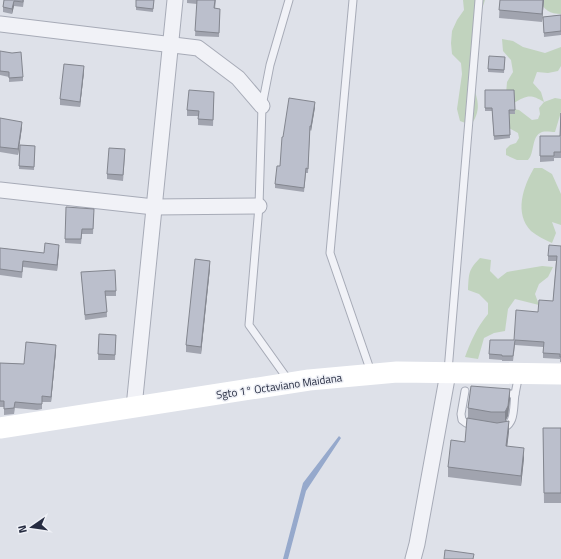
<svg xmlns="http://www.w3.org/2000/svg" width="561" height="559" viewBox="0 0 561 559" font-family="'Titillium Web',sans-serif">
	<style>
		.green { fill: #c1d3be }
		.water { fill: #96a9cc }
		.lines { fill: none; stroke-linecap: round; stroke-linejoin: round }
		.service-casing { stroke: #a7abb7; stroke-width: 9 }
		.minor-casing { stroke: #a7abb7; stroke-width: 17 }
		.service { stroke: #f1f2f7; stroke-width: 7 }
		.minor { stroke: #f1f2f7; stroke-width: 15 }
		.secondary { stroke: #fff; stroke-width: 21 }
		.wall { fill: #a1a4af }
		.shaded-wall { fill: #83868f }
		.building { fill: #bbbfcc; stroke: #83868f }
		.labels { text-anchor: middle; stroke-width: 3; stroke-linejoin: round; paint-order: stroke }
		.street-label { font-size: 11px; fill: #262c41; stroke: #eef0f6 }
	</style>
	<rect width="100%" height="100%" fill="#dee1e9"/>
	<g class="green">
		<path d="M463,0H485L479,18L472,84C479,101 481,111 471,125L460,121L457,109L462,74L461,63L452,54L451,43L452,31L457,20L464,10Z"/>
		<path d="M539,0H561V14C550,14 544,10 539,0Z"/>
		<path d="M502,39L513,41L523,47L545,53L561,47V66L558,71L548,73L537,72L533,83L541,92L544,102L555,98L561,99V112L555,132C551,132 546,131 542,132C531,136 535,153 528,160H517L506,155V149L510,145L516,143L519,138L518,133L507,127L506,116L514,109L519,110L532,120L538,119L540,114L539,108L544,102C531,94 527,95 514,103L506,94L507,82L513,72L511,60L503,51Z"/>
		<path d="M534,168H542L552,174L561,194V225L552,222L556,233L552,243C545,240 537,236 531,231C514,213 523,187 534,168Z"/>
		<path d="M480,258L491,260L490,271L498,279L507,272L542,266L553,267L548,277L539,284L535,294L539,305L515,299L508,309L505,331L494,333L484,338L478,359L465,357C471,341 477,327 488,314V303L479,294L468,290C469,274 468,270 480,258Z"/>
	</g>
	<path class="water" d="M339,436L341,438L306,491L288,559H283L303,483Z"/>
	<g class="lines">
		<g class="service-casing">
			<g id="service">
				<path d="M289,0L270,65L262,106L259,206L249,325L289,381"/>
				<path d="M353,0L330,253L371,372"/>
				<path d="M448,371L479,0"/>
				<path d="M465,391L461,414L462,420L466,423L476,425"/>
				<path d="M511,394H515L519,374"/>
				<path d="M500,428C516,427 513,407 515,394"/>
			</g>
		</g>
		<g class="minor-casing">
			<g id="minor">
				<path d="M0,24L198,48L238,78L262,106"/>
				<path d="M0,190L154,207L259,206"/>
				<path d="M134,407L175,0"/>
				<path d="M413,559L417,544L448,373"/>
			</g>
		</g>
		<use href="#service" class="service"/>
		<use href="#minor" class="minor"/>
		<path class="secondary" d="M0,428L309,380L397,372L561,374"/>
	</g>
	<g class="wall">
		<path d="M4,0H24L23,7L14,6L12,14L3,12V7Z"/>
		<path d="M136,0H154L153,12L136,10Z"/>
		<path d="M187,0H216L215,9H220L219,37L195,36L197,4L187,3Z"/>
		<path d="M500,0H544L542,22L499,18Z"/>
		<path d="M561,15V35L544,37L543,17Z"/>
		<path d="M0,51L23,77V81L9,82V77L0,75Z"/>
		<path d="M505,57L504,73L488,72V69Z"/>
		<path d="M84,72L80,107L60,105V99Z"/>
		<path d="M485,90H514L515,114H509L510,138L494,140L492,111H485Z"/>
		<path d="M214,97L213,126L198,125V116H187V110Z"/>
		<path d="M315,107L311,131L310,130L308,173H306L304,192L275,188V184L280,166L283,137Z"/>
		<path d="M561,113V158H554V161L540,162V136H560Z"/>
		<path d="M0,118L22,127L18,155L0,152Z"/>
		<path d="M20,145L35,146L34,170L19,169Z"/>
		<path d="M125,155L123,181L107,179V174Z"/>
		<path d="M94,213L93,234H82L81,244L65,243V239Z"/>
		<path d="M561,246V362H560V359L543,358V347L515,345L513,361H502V360L489,359V354L514,340L538,312L553,301L556,261H548V256Z"/>
		<path d="M0,248L44,253L59,251L57,271L23,267L22,278L0,275Z"/>
		<path d="M210,268L201,354L186,352V345Z"/>
		<path d="M81,272L116,291V296H106L107,317L85,320Z"/>
		<path d="M99,334L116,335L115,360H98Z"/>
		<path d="M56,351L51,402H42V409L37,410L15,408L14,414L4,415V407H0V363L24,364Z"/>
		<path d="M510,399L508,416L505,421L509,431L507,447L524,458L521,486L448,477V467L465,442L468,418V408Z"/>
		<path d="M543,428H561V503H544Z"/>
	</g>
	<g class="shaded-wall">
		<path d="M543,0H544L542,22V14Z"/>
		<path d="M14,1V6L12,14V9Z"/>
		<path d="M84,66V72L80,107V102Z"/>
		<path d="M315,102V107L311,131V126Z"/>
		<path d="M22,122V127L18,155V149Z"/>
		<path d="M59,245V251L57,271V265Z"/>
		<path d="M210,261V268L201,354V347Z"/>
		<path d="M56,345V351L51,402V397Z"/>
		<path d="M510,389V399L508,416L505,422V412Z"/>
		<path d="M509,421V431L506,456V446Z"/>
		<path d="M524,448V458L521,486V476Z"/>
	</g>
	<g class="building">
		<path d="M4,0H23V2L14,1L12,9L3,7Z"/>
		<path d="M136,0H154L153,9L136,7Z"/>
		<path d="M197,0H215L214,8L220,9L219,33L195,31Z"/>
		<path d="M500,0H543L542,14L499,10Z"/>
		<path d="M561,15V31L544,33L543,17Z"/>
		<path d="M0,51L12,53L21,52L23,77L9,78V72L0,71Z"/>
		<path d="M489,56L505,57L504,70L488,69Z"/>
		<path d="M64,64L84,66L80,102L60,99Z"/>
		<path d="M189,90L214,92L213,120L198,119L199,111L187,110Z"/>
		<path d="M485,90H514L515,110H509L510,135L494,136L492,108H485Z"/>
		<path d="M289,98L315,102L311,126H310L308,169L306,168L304,188L275,184L277,166H280L282,137H283Z"/>
		<path d="M561,113V152H554V156H540V136H560Z"/>
		<path d="M0,118L22,122L18,149L0,147Z"/>
		<path d="M20,145L35,146L34,167L19,166Z"/>
		<path d="M109,148L125,149L123,175L107,174Z"/>
		<path d="M66,207L94,209L93,229H82L81,239H65Z"/>
		<path d="M45,243L59,245L57,265L23,261L22,272L0,269V248L44,253Z"/>
		<path d="M549,245L561,246V357H560V354L543,353L544,342L515,340L513,356H502V355L489,354L490,340H514L516,310L538,312L539,300L553,301L557,256H548Z"/>
		<path d="M195,259L210,261L201,347L186,345Z"/>
		<path d="M115,270L116,291H105L107,312L85,315L81,272Z"/>
		<path d="M99,334L116,335L115,355L98,354Z"/>
		<path d="M26,342L56,345L51,397L42,396V404H37L15,402L14,408L4,409V401H0V363L24,364Z"/>
		<path d="M471,386L510,389L508,406L505,412H491L468,408Z"/>
		<path d="M467,418L497,423L509,421L506,446L524,448L521,476L448,467L451,440L465,442Z"/>
		<path d="M543,428H561V493H544Z"/>
		<path d="M445,550L474,554L473,559H444Z"/>
	</g>
	<g class="labels">
		<g class="street-label">
			<text transform="translate(279 386) rotate(-8)" y="4">Sgto 1° Octaviano Maidana</text>
		</g>
	</g>
	<g transform="translate(32 527) rotate(257)" stroke="#eef0f6" stroke-width="3" paint-order="stroke">
	<path d="M0-3L7 15L0 10L-7 15Z" fill="#262c41"/>
	<text y="-6" font-size="11" font-weight="bold" text-anchor="middle" fill="#262c41">N</text>
	</g>
</svg>
